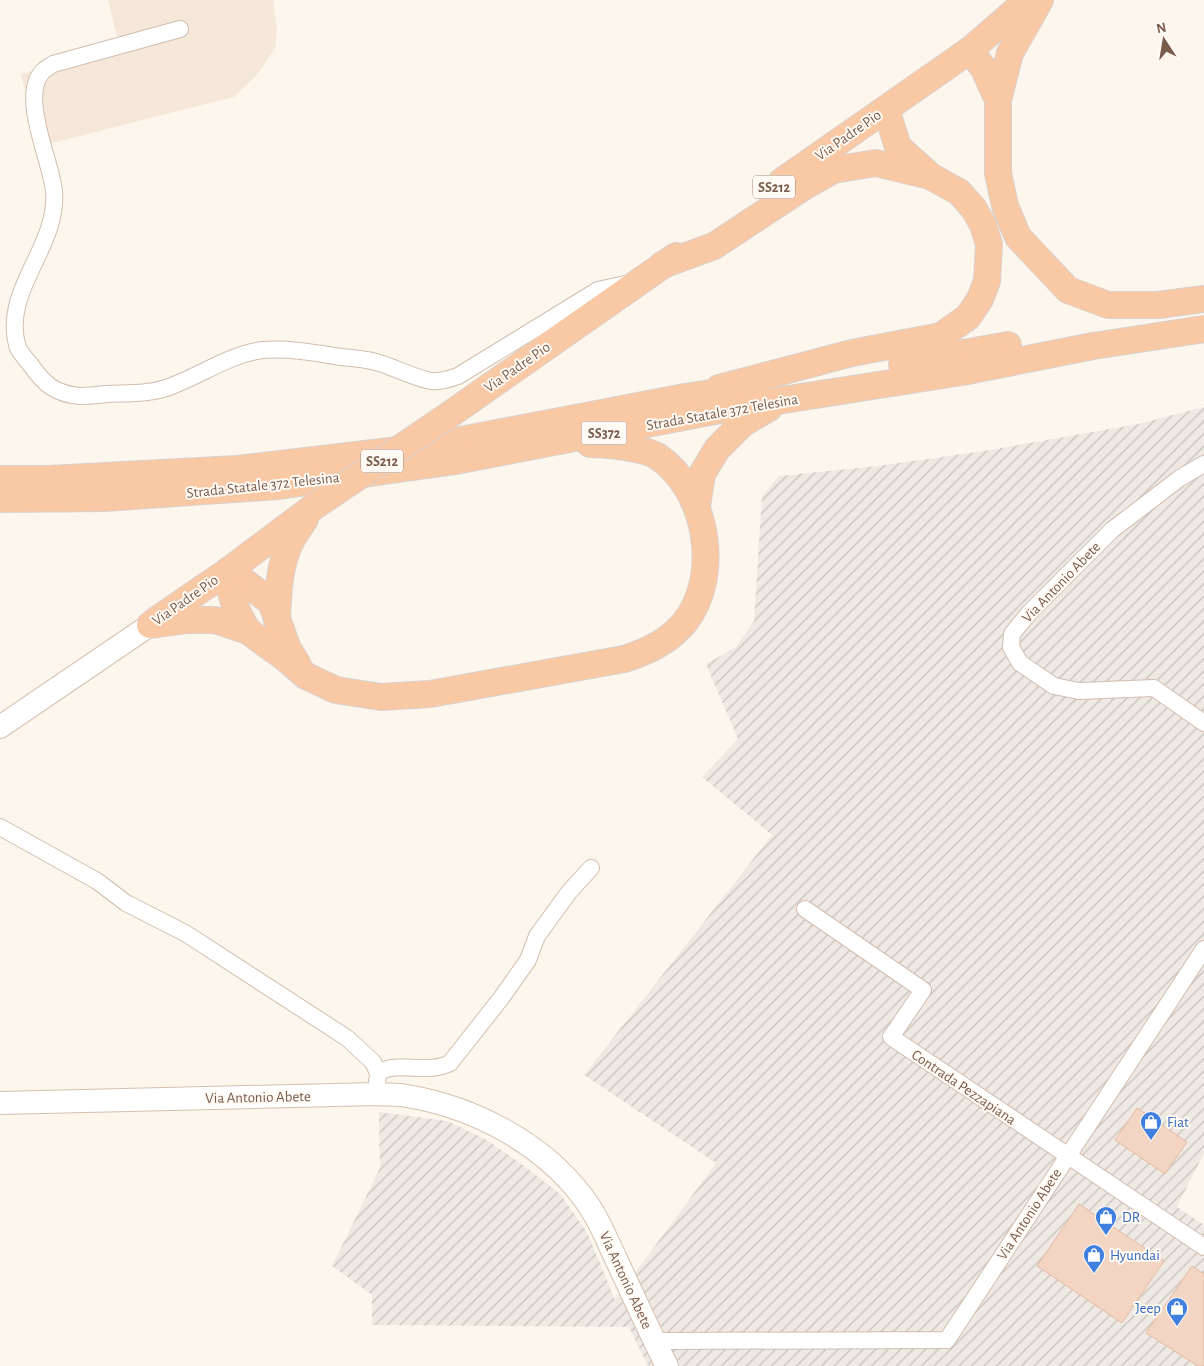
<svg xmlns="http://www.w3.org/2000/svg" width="1204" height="1366" viewBox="0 0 1204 1366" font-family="'Alegreya Sans',sans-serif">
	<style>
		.residential { fill: #f5e8da }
		.industrial { fill: url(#industrial-furrows) }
		.building { fill: #f3d5c3; stroke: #e6bba3 }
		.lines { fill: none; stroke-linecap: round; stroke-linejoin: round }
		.minor-casing { stroke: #d1beb0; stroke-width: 18 }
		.secondary-casing { stroke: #d6c0b0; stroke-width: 24 }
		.trunk-casing { stroke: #dad1cd; stroke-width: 28 }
		.minor { stroke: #fff; stroke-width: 16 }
		.secondary { stroke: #fff; stroke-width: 22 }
		.trunk { stroke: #f9c8a4; stroke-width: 26 }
		.trunk-bridge-casing { stroke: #dad1cd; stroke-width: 28; stroke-linecap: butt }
		.trunk-bridge { stroke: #f9c8a4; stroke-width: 26 }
		.labels { text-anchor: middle; stroke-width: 4; stroke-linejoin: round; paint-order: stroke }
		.shield { fill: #fffaf3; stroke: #a28b7f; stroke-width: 1 }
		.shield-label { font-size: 14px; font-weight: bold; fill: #7a5c4d }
		.street-label { font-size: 15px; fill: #7a5c4d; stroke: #fffaf3 }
		.shop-label { font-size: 15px; fill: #366cbe; stroke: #fffaf3; text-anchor: start }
	</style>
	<defs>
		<pattern id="industrial-furrows" width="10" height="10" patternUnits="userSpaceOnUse" patternTransform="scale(1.25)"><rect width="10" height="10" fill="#efe9e4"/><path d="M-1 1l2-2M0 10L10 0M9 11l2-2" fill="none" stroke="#c7c0bb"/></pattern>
	</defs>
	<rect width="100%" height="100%" fill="#fdf6ec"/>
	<path class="residential" d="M108,0H273L277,29L275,48L257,75L234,97L40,146L21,74L120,48Z"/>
	<path class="industrial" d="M1204,407V1153L1177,1207L1204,1225V1366H648L629,1327L372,1325V1295L332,1266L380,1168L379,1112L447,1121L485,1139L523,1165L560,1194L587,1232L615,1300L716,1163L584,1075L772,835L702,777L738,739L706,664L736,647L754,621L762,496L779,476L877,466L984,451L1138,424Z"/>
	<g class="building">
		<path d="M1137,1108L1187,1142L1165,1174L1115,1140Z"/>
		<path d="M1079,1204L1164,1261L1122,1323L1037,1266Z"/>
		<path d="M1192,1266L1204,1274V1366H1198L1146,1333Z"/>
	</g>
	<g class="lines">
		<g class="minor-casing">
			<g id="minor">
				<path d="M180,29L53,64C51,66 46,68 43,71C19,96 51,160 54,191C59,248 0,291 18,348C21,354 26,359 30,364C44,384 55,394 80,396C89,396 98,395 107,394C128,393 150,394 169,387C200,376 230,354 263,350C289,348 316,353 341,357C352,358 365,359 376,362C394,367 412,377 431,381C440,382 449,379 458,376L598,290L630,283"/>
				<path d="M1204,464L1180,478L1112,530L1029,613L1012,634L1011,647L1020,663L1054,686L1079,691L1154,688L1204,723"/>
				<path d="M0,827L97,881L126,903L185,933L347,1038L373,1062L378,1073L376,1094"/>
				<path d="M805,909L923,990L891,1037L1204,1247"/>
				<path d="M378,1073C398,1060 427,1075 450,1063L502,997L528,960L537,936L569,892L591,868"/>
				<path d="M654,1341L947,1340L1204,949"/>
			</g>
		</g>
		<g class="secondary-casing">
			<g id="secondary">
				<path d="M0,727L150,625"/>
				<path d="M0,1103L376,1094C386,1095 397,1094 407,1096C473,1107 541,1142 582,1196C597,1215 606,1238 616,1259C633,1295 649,1331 667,1366"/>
			</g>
		</g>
		<g class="trunk-casing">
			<g id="trunk">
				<path d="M1040,0L1010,53L998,100V173L1005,206L1018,237L1068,290L1108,305H1158L1204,299"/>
				<path d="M970,50L984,69L998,100"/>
				<path d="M886,109L898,147L927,173"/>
				<path d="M781,182L970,50L1028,0"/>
				<path d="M662,265L714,246L805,186L833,170L876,163L930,176L959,192L974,209L983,225L989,244L987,281L980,299L968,317L941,336L852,353L719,388"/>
				<path d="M902,364L1008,345"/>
				<path d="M452,413L676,256"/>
				<path d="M0,479H49L237,469L424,447L685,397L737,389"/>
				<path d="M0,499L104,498L279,486L455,461L725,409L962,372L1093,346L1204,329"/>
				<path d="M697,506L702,474L717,449L742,424L769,408"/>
				<path d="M228,571L242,580L271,602L288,649L298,665"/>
				<path d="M228,571C230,595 235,610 248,631"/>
				<path d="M277,620C278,593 279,563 292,539C296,532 301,525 305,519"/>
				<path d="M155,621L228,571L312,508"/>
				<path d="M150,625L187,620H215L248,631L285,658L306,676L336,690L381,697L430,694L624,659C647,652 669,642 685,622C722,575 707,489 657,456C644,448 606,444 590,444"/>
			</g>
		</g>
		<use href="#minor" class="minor"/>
		<use href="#secondary" class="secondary"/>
		<use href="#trunk" class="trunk"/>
		<g class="trunk-bridge-casing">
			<path id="trunk-bridge" d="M312,508L452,413"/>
		</g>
		<use href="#trunk-bridge" class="trunk-bridge"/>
	</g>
	<defs>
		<g id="shop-pin" transform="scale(1.125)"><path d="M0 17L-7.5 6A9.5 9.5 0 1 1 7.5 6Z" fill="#3f7fe0" stroke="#fffaf3"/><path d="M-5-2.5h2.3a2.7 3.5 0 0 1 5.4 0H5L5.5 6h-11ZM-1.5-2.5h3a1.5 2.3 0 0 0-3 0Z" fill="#fff"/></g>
	</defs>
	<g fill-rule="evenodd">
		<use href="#shop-pin" x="1151" y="1122"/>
		<use href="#shop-pin" x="1106" y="1217"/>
		<use href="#shop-pin" x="1094" y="1255"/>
		<use href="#shop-pin" x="1177" y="1308"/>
	</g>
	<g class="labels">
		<g class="shield">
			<rect x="753" y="175.5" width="42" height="23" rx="4"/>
			<rect x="581.5" y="421.5" width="45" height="23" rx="4"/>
			<rect x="361" y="449.5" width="42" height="23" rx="4"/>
		</g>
		<g class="shield-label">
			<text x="774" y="192">SS212</text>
			<text x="604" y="438">SS372</text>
			<text x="382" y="466">SS212</text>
		</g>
		<g class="street-label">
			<text transform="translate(848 135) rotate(-35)" y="5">Via Padre Pio</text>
			<text transform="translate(517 367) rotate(-35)" y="5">Via Padre Pio</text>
			<text transform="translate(722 412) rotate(-10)" y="5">Strada Statale 372 Telesina</text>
			<text transform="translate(263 485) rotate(-6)" y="5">Strada Statale 372 Telesina</text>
			<text transform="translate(1061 582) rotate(-46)" y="5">Via Antonio Abete</text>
			<text transform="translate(185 600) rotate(-35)" y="5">Via Padre Pio</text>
			<text transform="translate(964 1087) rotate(34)" y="5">Contrada Pezzapiana</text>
			<text transform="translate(258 1097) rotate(-1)" y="5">Via Antonio Abete</text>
			<text transform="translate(1029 1214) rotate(-57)" y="5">Via Antonio Abete</text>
			<text transform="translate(626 1280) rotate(65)" y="5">Via Antonio Abete</text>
		</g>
		<g class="shop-label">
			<text x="1167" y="1127">Fiat</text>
			<text x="1122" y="1222">DR</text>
			<text x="1110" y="1260">Hyundai</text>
			<text x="1161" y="1313" text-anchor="end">Jeep</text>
		</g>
	</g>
	<g transform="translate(1164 40) rotate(348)" stroke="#fffaf3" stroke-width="4" paint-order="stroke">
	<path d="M0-4L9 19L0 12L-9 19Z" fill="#7a5c4d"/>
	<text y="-8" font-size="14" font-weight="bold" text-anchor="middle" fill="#7a5c4d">N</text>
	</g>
</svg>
